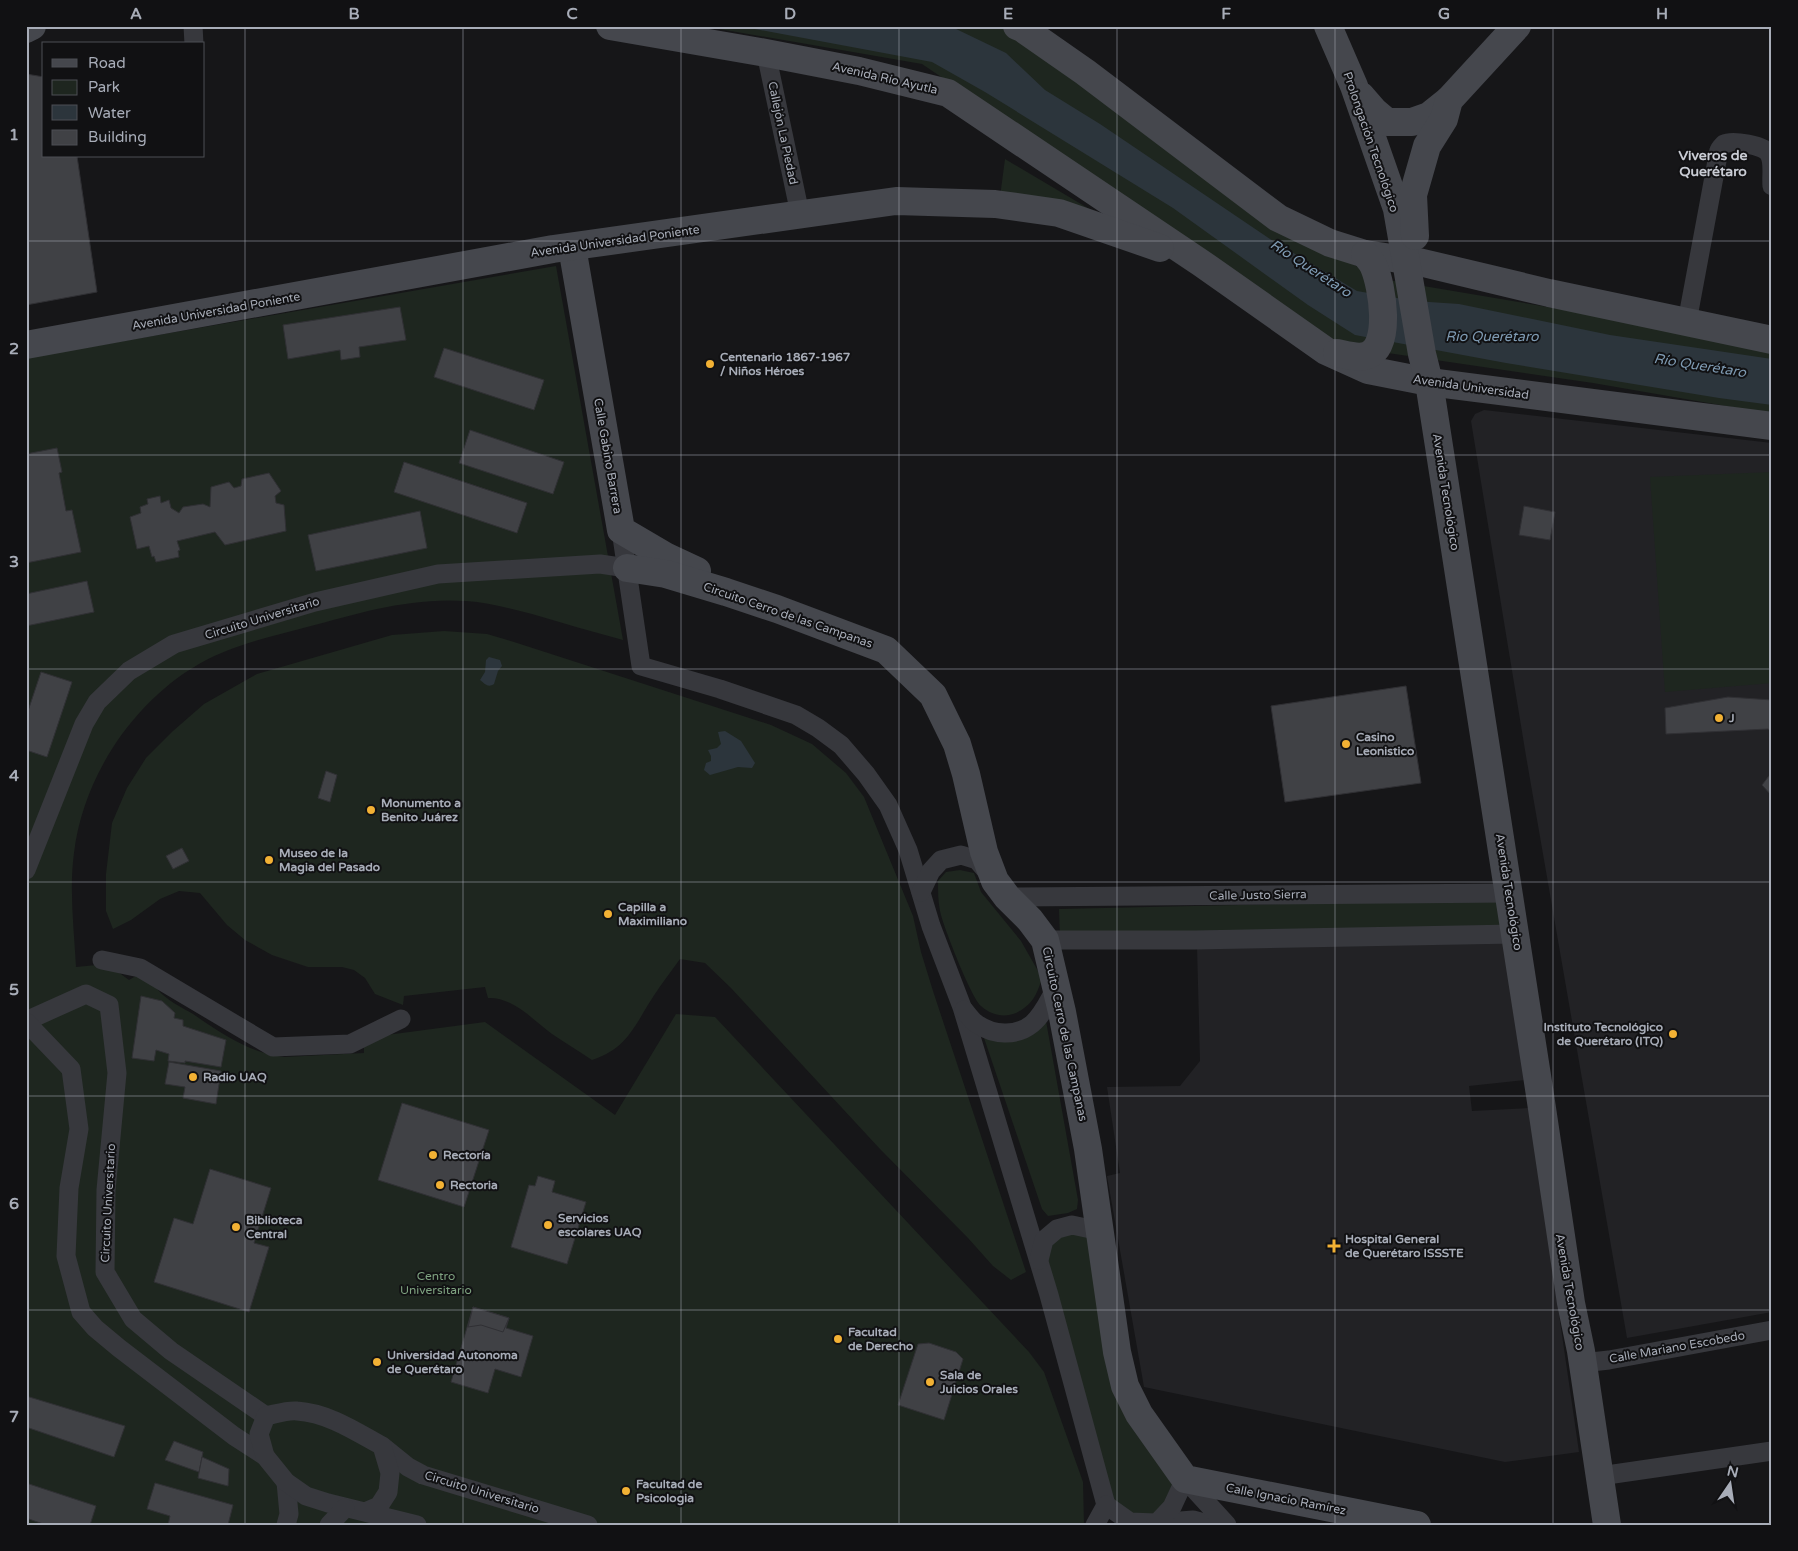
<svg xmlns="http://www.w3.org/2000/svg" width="1798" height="1551" viewBox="0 0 1798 1551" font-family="'Varela Round',sans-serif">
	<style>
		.built { fill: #222225 }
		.green { fill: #1e261f }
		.water { fill: #2c353c }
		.building { fill: #404145; stroke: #303034 }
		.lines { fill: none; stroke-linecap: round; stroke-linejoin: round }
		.street { stroke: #37383d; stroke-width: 19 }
		.secondary { stroke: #45474d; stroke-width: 28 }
		.grid { fill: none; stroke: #a8adb8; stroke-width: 1; stroke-opacity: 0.55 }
		.poi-dot { fill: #f2b134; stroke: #111113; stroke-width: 2 }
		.labels { text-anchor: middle; stroke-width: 4; stroke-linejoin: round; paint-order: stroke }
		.street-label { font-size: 12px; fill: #a8adb8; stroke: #111113 }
		.poi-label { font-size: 12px; font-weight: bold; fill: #a8adb8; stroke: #111113; text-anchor: start }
		.park-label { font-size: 12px; fill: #7fa381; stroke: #111113 }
		.neighbourhood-label { font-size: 14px; font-weight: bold; fill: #c9ccd4; stroke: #111113 }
		.water-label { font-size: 14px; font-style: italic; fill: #7f9bb3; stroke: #111113 }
		.neatline { fill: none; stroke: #a8adb8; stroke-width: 2 }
		.grid-label { font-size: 16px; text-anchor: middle; font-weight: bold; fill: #a8adb8 }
	</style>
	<rect width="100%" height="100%" fill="#161618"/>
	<g class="built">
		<path d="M1484,410L1772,443V1312L1627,1338L1526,756L1471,421L1475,414Z"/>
		<path d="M1506,940L1525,1080L1469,1086L1472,1111L1529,1108L1579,1452L1505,1462L1144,1387L1107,1176L1120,1173L1107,1087L1180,1086L1200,1061L1197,946Z"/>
	</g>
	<g class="green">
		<path d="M702,26H1004L1267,221L1382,279L1595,315L1772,348V414L1593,383L1340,346L922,64Z"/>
		<path d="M1005,159L1108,220L1000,197Z"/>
		<path d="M556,266L623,640C593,632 563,623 532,614C511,609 488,602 466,601C411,597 359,613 307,627C270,637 232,645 199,664C133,702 83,777 74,853C69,890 74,929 76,967L107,964L129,980L141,973C151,979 155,988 163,995C172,1003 183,1008 193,1014C221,1033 249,1053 284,1057L364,1053V1038L485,1022L615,1115L676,1014L715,1017L1029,1352L1044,1372L1083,1482L1084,1525H26V358Z"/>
		<path d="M1772,472V683L1665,692L1650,477Z"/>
		<path d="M444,631L487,634L514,642L771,725L812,744L846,773L864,797L913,916L921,952L933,991L1026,1272L1011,1280L993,1266L968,1238L880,1149L731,988L705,963L680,959C671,972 661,984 653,997C634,1026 628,1048 592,1060C579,1051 565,1043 552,1034C533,1020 513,997 488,998L485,987L404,996L403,1005L375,994L365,978L354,970L342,967H308L272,955L245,940L227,925L200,893L179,891L160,899L131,920L113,929L106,911V874L112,823L127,788L146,758L173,731L204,704L257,674L392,635Z"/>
		<path d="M960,870L974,873L981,892L1021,941L1042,978C1037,995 1032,1005 1016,1013C1004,1018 991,1015 981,1006C971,997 943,926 940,911C938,901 938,891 938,881L946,872Z"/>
		<path d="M1505,899V928L1060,938L1059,909Z"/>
		<path d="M1046,1021L1078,1200L1077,1209L1068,1213L1048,1216L1042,1209L983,1035C1010,1038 1029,1047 1046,1021Z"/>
		<path d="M1088,1228L1117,1352L1185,1479L1156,1523L1106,1505L1077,1395L1044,1240Z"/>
	</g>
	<g class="water">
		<path d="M739,26H947L954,28L1006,53L1045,90L1100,124L1270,239L1357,291L1414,301L1459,304L1610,335L1772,359V405L1719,398L1506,363L1355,335L1308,305L1173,208L985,92L932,62Z"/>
		<path d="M489,657L500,660L502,666L498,671L494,684C488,688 485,684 480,680L485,672L486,660Z"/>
		<path d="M725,731L741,741L755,763L752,768L738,767L710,775L704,770L706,763L711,761V756L708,750L717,748L721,744L718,732Z"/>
	</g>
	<g class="building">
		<path d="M26,74L44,77V156H77L97,292L26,305Z"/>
		<path d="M400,307L406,340L359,347L360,357L341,360L340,350L288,359L283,325Z"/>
		<path d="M444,348L544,380L534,410L434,377Z"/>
		<path d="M470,430L564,462L553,494L459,463Z"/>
		<path d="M57,448L62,472L59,473L66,511L72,510L81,552L26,563V454Z"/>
		<path d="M404,462L527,503L517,533L394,492Z"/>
		<path d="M269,473L281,491L275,496L276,503L284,505L286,531L225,545L215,532L177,541L180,550L178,551L179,557L156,562L154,556L152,557L149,546L137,549L130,517L141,513L140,507L148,504L147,499L160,496L161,503L169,500L171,508L179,513L183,507L203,504L210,507L211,487L229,482L234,488L241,486L242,479Z"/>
		<path d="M1524,506L1555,512L1550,540L1519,535Z"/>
		<path d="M420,511L427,548L316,571L308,535Z"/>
		<path d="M87,581L94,612L26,626V594Z"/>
		<path d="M41,672L72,682L47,757L26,750V717Z"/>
		<path d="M1406,686L1421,783L1285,802L1271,706Z"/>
		<path d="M1728,697L1772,700V732L1768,729L1666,734L1665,708Z"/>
		<path d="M326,771L337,775L330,802L318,798Z"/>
		<path d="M1772,772V796L1762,785Z"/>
		<path d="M182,848L189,861L173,869L166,856Z"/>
		<path d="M141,996L162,1001L175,1013L174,1018L183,1020V1026L226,1040L221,1067L185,1061V1063L168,1061L169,1054L156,1050L154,1061L132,1058Z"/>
		<path d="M169,1062L221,1071L216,1104L183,1098L185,1087L165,1084Z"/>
		<path d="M402,1103L489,1130L464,1207L378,1180Z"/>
		<path d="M210,1169L271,1188L254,1243L269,1247L249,1312L154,1282L174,1218L193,1224Z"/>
		<path d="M538,1176L555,1181L552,1192L586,1202L567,1264L511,1247L529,1185L535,1186Z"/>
		<path d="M473,1307L509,1318L506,1328L533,1336L521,1377L495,1369L488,1393L451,1382Z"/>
		<path d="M473,1307L509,1318L503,1332L481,1325L468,1327Z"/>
		<path d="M929,1343L956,1352L963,1359L944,1420L898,1405L918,1344Z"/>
		<path d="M26,1396L125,1426L114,1457L26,1427Z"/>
		<path d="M174,1441L203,1452L199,1472L165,1460Z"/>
		<path d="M202,1457L229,1469L228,1486L198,1478Z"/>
		<path d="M26,1483L96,1506L90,1525H46L26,1518Z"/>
		<path d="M155,1483L233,1505L228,1525H168L170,1516L147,1509Z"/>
	</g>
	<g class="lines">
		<g class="street">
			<path d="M193,26L194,44"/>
			<path d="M766,53L800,214"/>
			<path d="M1687,322L1719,150C1719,149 1723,145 1724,144C1732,140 1765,145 1769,154C1774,162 1771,176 1772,186"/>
			<path d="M621,530L641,666L720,689L796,715L818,728L841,745L866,774L888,805L908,850L931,926L962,1007L1049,1295L1106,1505L1130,1522L1156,1523L1193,1520L1211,1525"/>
			<path d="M26,870L84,724L97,702L129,671L174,644L315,602L438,574L600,564L627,568"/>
			<path d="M921,892L931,871L941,860L961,855L977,860L990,875"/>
			<path d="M1007,897L1508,893"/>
			<path d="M1045,940H1195L1515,934"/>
			<path d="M102,960L140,968L273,1047L350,1044L401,1019"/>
			<path d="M964,1010C968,1015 972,1021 977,1024C993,1035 1016,1037 1032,1024C1043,1015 1049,1000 1056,988"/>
			<path d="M26,1021L86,994L109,1005L117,1073L106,1190L105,1272L133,1319L171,1351L266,1416"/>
			<path d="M26,1022L71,1069L79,1129L69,1188L66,1256L81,1312L95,1328L119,1348L234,1436L265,1456"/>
			<path d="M1039,1260L1044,1240L1057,1229L1072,1225L1100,1231"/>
			<path d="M1582,1363L1609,1360L1772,1330"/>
			<path d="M382,1446L408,1467L423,1475L588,1525"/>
			<path d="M1600,1476L1772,1451"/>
			<path d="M286,1482L289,1514L286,1525"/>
			<path d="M365,1512L379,1506L388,1492L390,1473L382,1446C355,1431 328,1413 297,1411C287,1410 276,1414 266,1416L259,1434L265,1456L286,1482L306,1496L328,1503L417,1525"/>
			<path d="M329,1525L345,1508"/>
			<path d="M1095,1525L1106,1505"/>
			<path d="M1155,1525L1172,1507L1185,1479L1227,1525"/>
		</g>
		<g class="secondary">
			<path d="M610,26L766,53L859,71L948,93L1201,263L1326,351L1368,370L1429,382L1772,426"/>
			<path d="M1017,26L1022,28L1085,72L1278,218L1330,243L1365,254L1419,262L1549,293L1772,340"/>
			<path d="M1328,26L1354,86L1397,209L1422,354L1429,382L1540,1095L1571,1303L1581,1351L1607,1525"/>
			<path d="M26,29L32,26"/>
			<path d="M1361,96L1374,111L1387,122H1412L1429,116L1449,100"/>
			<path d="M1415,236L1413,195L1427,146L1444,119L1449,100L1517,26"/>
			<path d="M572,247L621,530L667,557L697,571"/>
			<path d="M26,345L553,249L896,201L995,204L1059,213L1160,248"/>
			<path d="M1337,353C1347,355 1359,359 1368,355C1392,345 1382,286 1374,267C1372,262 1368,258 1365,254"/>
			<path d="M627,568L666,574L726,592L777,609L886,650L933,695L957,744L966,774L984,852L995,881L1007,897L1030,920L1045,940L1062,1012L1088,1149L1117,1352L1125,1386L1139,1414L1185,1479L1417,1525"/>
		</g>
	</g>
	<path class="grid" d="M245,26V1525M463,26V1525M681,26V1525M899,26V1525M1117,26V1525M1335,26V1525M1553,26V1525M26,241H1772M26,455H1772M26,669H1772M26,882H1772M26,1096H1772M26,1310H1772"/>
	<g class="poi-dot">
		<circle cx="710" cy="364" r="5"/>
		<circle cx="1719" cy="718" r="5"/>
		<circle cx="1346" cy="744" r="5"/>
		<circle cx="371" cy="810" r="5"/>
		<circle cx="269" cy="860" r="5"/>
		<circle cx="608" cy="914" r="5"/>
		<circle cx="1673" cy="1034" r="5"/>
		<circle cx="193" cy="1077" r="5"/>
		<circle cx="433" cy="1155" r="5"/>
		<circle cx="440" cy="1185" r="5"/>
		<circle cx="548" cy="1225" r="5"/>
		<circle cx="236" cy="1227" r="5"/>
		<path d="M1331.5 1238.5h5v5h5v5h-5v5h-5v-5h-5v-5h5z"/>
		<circle cx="838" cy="1339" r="5"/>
		<circle cx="377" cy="1362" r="5"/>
		<circle cx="930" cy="1382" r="5"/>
		<circle cx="626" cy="1491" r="5"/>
	</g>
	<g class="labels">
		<g class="street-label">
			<text transform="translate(885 78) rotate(13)" y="4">Avenida Río Ayutla</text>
			<text transform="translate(783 133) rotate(78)" y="4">Callejón La Piedad</text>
			<text transform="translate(1371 142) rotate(71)" y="4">Prolongación Tecnológico</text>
			<text transform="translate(615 241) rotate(-8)" y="4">Avenida Universidad Poniente</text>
			<text transform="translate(216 311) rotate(-10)" y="4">Avenida Universidad Poniente</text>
			<text transform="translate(1471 387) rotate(8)" y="4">Avenida Universidad</text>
			<text transform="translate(608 456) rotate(80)" y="4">Calle Gabino Barrera</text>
			<text transform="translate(1446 492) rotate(81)" y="4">Avenida Tecnológico</text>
			<text transform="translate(788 615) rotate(19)" y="4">Circuito Cerro de las Campanas</text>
			<text transform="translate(262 618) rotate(-17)" y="4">Circuito Universitario</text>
			<text transform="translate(1509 892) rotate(81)" y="4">Avenida Tecnológico</text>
			<text transform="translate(1258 895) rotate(-1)" y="4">Calle Justo Sierra</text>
			<text transform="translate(1065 1034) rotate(78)" y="4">Circuito Cerro de las Campanas</text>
			<text transform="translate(108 1203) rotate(-87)" y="4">Circuito Universitario</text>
			<text transform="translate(1570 1292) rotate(80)" y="4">Avenida Tecnológico</text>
			<text transform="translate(1677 1347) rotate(-10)" y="4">Calle Mariano Escobedo</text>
			<text transform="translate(482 1492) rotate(17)" y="4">Circuito Universitario</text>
			<text transform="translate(1286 1499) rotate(11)" y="4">Calle Ignacio Ramírez</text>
		</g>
		<g class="poi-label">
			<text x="720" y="361">Centenario 1867-1967<tspan x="720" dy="14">/ Niños Héroes</tspan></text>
			<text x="1729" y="722">J</text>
			<text x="1356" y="741">Casino<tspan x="1356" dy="14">Leonistico</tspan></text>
			<text x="381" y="807">Monumento a<tspan x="381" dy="14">Benito Juárez</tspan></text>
			<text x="279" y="857">Museo de la<tspan x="279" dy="14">Magia del Pasado</tspan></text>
			<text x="618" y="911">Capilla a<tspan x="618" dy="14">Maximiliano</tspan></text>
			<text x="1663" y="1031" text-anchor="end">Instituto Tecnológico<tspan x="1663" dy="14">de Querétaro (ITQ)</tspan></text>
			<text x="203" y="1081">Radio UAQ</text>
			<text x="443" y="1159">Rectoría</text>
			<text x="450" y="1189">Rectoria</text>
			<text x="558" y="1222">Servicios<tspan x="558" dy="14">escolares UAQ</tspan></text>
			<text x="246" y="1224">Biblioteca<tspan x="246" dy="14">Central</tspan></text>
			<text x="1345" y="1243">Hospital General<tspan x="1345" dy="14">de Querétaro ISSSTE</tspan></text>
			<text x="848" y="1336">Facultad<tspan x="848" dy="14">de Derecho</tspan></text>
			<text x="387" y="1359">Universidad Autonoma<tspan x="387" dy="14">de Querétaro</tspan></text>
			<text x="940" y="1379">Sala de<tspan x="940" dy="14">Juicios Orales</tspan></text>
			<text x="636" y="1488">Facultad de<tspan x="636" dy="14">Psicologia</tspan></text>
		</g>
		<g class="park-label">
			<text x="436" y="1280">Centro<tspan x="436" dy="14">Universitario</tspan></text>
		</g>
		<g class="neighbourhood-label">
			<text x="1713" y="160">Viveros de<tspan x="1713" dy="16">Querétaro</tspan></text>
		</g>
		<g class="water-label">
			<text transform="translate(1311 268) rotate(33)" y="5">Río Querétaro</text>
			<text x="1492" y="341">Rio Querétaro</text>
			<text transform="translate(1700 365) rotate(9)" y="5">Río Querétaro</text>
		</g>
	</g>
	<rect width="1798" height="1551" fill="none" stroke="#111113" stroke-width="55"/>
	<rect x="42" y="42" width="162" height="115" fill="#111113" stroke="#4d4f55"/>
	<rect x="52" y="59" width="25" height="8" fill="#45474d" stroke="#4d4f55"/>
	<text x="88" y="68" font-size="15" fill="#a8adb8">Road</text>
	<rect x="52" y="80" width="25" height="15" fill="#1e261f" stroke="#4d4f55"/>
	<text x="88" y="92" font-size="15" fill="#a8adb8">Park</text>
	<rect x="52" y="105" width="25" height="15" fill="#2c353c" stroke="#4d4f55"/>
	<text x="88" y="118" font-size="15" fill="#a8adb8">Water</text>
	<rect x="52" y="130" width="25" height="15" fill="#404145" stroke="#4d4f55"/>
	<text x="88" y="142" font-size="15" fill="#a8adb8">Building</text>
	<g transform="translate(1730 1484) rotate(13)" stroke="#111113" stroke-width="4" paint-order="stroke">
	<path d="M0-4L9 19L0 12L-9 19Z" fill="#a8adb8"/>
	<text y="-8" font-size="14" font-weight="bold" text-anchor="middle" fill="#a8adb8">N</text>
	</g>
	<rect x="28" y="28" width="1742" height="1496" class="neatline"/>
	<g class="grid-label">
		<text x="136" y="19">A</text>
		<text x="354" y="19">B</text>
		<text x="572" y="19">C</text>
		<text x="790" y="19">D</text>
		<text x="1008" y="19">E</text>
		<text x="1226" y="19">F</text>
		<text x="1444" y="19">G</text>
		<text x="1662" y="19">H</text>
		<text x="14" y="140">1</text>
		<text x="14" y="354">2</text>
		<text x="14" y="567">3</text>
		<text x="14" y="781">4</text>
		<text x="14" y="995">5</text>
		<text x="14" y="1209">6</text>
		<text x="14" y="1422">7</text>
	</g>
</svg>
